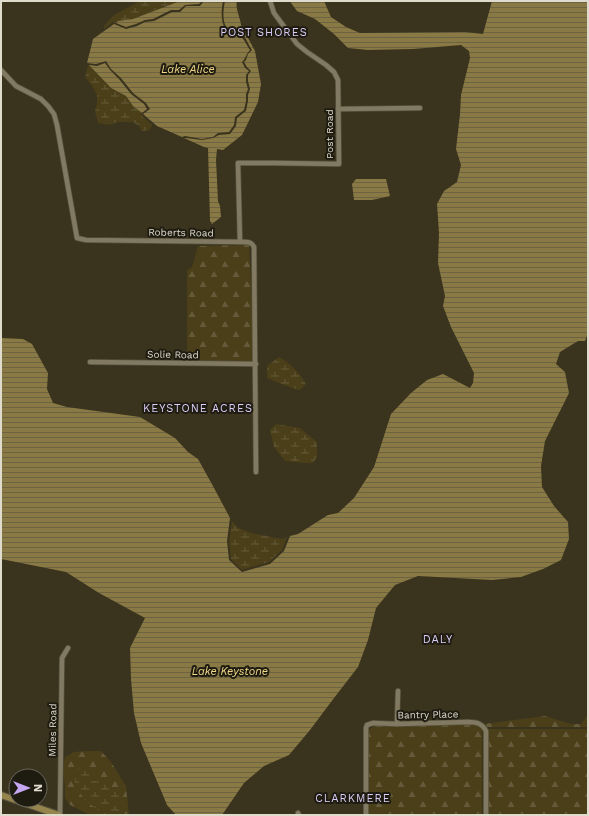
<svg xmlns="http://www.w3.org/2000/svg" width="589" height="816" viewBox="0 0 589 816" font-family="'Work Sans',sans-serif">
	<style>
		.forest { fill: url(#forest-firs) }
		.wetland { fill: url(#wetland-marsh) }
		.water { fill: url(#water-rules) }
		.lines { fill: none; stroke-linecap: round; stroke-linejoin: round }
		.minor-casing { stroke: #56513d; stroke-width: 6 }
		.major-casing { stroke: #56513d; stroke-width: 8 }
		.minor { stroke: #817961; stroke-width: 4.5 }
		.major { stroke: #95844c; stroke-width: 6 }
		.labels { text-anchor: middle; stroke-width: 4; stroke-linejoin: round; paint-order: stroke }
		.street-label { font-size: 10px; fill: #dfdbcd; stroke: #1e1b11 }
		.neighbourhood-label { font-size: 11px; letter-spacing: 1px; fill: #ddcdf7; stroke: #1e1b11 }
		.water-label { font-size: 11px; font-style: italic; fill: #f1d888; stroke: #1e1b11 }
	</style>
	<defs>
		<pattern id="forest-firs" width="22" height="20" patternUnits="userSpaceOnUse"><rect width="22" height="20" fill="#4a3f19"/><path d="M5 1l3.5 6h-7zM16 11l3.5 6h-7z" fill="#645a39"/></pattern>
		<pattern id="wetland-marsh" width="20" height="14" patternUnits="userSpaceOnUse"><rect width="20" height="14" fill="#4a3f19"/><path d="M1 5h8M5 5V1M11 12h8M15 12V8" fill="none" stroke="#645a39"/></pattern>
		<pattern id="water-rules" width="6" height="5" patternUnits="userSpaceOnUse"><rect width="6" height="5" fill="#897945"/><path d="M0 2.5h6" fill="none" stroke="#6d6342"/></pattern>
	</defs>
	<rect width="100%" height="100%" fill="#3a331d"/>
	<g class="forest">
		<path d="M249,245L253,320V362L187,361V270L192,267L198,246Z"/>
		<path d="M588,715V727H487L483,724L545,716L571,724H581Z"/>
		<path d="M400,724L482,725V815H369V729L377,725Z"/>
		<path d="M483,729H588V815H484Z"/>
		<path d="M86,751H101L111,762L126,786L129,815H90L70,805L65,798V787L63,769L65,757L74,752Z"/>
	</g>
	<g class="wetland">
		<path d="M140,1H180L133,19L118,21L116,23L113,22L104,29V26L114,15Z"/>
		<path d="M88,65H89L111,88L126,96L133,106L142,113V116L152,125V126L149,130L142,131L139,126L133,122H118L108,125L98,123L95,111L97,104V95L92,86L85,77Z"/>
		<path d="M279,357C291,363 299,373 306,384L300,390L292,388L267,378V366Z"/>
		<path d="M276,424L300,428L317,442V457L313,463H303L285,461L274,447L270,430Z"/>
		<path d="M232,521L237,527L251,533L282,539L287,537L282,550L269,562L242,570L231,559L229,541Z"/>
		<path d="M84,767L94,781L107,782C119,793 124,799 119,815H104C94,806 73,794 75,778C76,774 77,771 78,768Z"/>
	</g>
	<g class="water">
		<path d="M180,1H202L199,4L185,5L179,10H171L153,19L145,20L136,24L126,27L116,23L118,21L133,19Z"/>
		<path d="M204,1H223C221,11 220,27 230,33C233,35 238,34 241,37C245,40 247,46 250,50C246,54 246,58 242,62L245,68L249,71L246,75V82L248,89L246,94V101L244,110L235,117L234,125L229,132L218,133L213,137L202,139L185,136L182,137L157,126L143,114L150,109L146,103L133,93L121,78L111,69L106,61L96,64L87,63L93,39L114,24L126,29L137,26L145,22L154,21L172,12H180L186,6H200Z"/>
		<path d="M225,1H237C235,8 240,17 241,25L255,51L261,84L258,102L242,135L223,150L217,149L216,160L218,201L220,206L221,217L212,224L210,221L208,148L204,147L184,138H186L202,140L213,138L219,135L230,134L236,126L237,118L246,111L248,101V95L250,89L248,81V75L251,71L247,67L244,62L246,60L248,54L252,50C249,46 247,40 244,36C240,33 236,34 232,32C221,28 223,10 225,1Z"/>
		<path d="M291,1H324L331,17L346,27L360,33L465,32L483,34L492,1H588V326H587L588,333L585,341H578L560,352L556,364L565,372L569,393L545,441L541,466L542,487L554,506L568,522L569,539L561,560L543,569L521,577L492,580L418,576L395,585L376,608L368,640L358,667L334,698L310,730L289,755L264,766L244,783L222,815H176L167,805L141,743L134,713L131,679L130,648L145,618L99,593L66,572L1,559V338L23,339L32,344L48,373L47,389L53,403L67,407L140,417L175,438L188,452L198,459L213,486L230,518L227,541L229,560L242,572L270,564L284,551L290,536L298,534L328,515L338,513L354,498L374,467L391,414L411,393L427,380L443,374L470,388L473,383L474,373L451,327L443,306L445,296L438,263L439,233L437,204L444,191L457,182L461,165L456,149L460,114L461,95L470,58L469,51L461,45L413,49L368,50L348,48L334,34L315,19L297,11L291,3Z"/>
		<path d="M105,63L110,70L119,79L131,94L144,104L147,109L142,113L133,106L126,96L111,88L89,65L97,66Z"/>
		<path d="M356,179H386L390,196L372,200H354L352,184Z"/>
	</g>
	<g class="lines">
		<g class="minor-casing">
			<g id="minor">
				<path d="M1,70L16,86L41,99L48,106L54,114L57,125L77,238L86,240L245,242C250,242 252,243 254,247C255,322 256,397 256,472"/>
				<path d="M338,109L420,108"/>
				<path d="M240,242L238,163H273L339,164L338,80L334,72L326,65L307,52L297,44L274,13L270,1"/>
				<path d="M90,362L256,364"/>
				<path d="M397,724L398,691"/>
				<path d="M298,813L299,815"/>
				<path d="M60,815L62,658L68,648"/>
				<path d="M366,815V728L367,725L373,723L397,724L468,722C476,722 482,723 486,731V815"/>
			</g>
		</g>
		<g class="major-casing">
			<path id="major" d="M1,795L59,815"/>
		</g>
		<use href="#minor" class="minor"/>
		<use href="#major" class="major"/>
	</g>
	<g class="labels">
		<g class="street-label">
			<text transform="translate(329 134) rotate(-90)" y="4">Post Road</text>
			<text transform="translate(181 232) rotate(1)" y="4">Roberts Road</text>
			<text transform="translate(173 354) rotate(1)" y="4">Solie Road</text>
			<text transform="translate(428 714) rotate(-1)" y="4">Bantry Place</text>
			<text transform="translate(52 730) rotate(-89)" y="4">Miles Road</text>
		</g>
		<g class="neighbourhood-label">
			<text x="264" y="36">POST SHORES</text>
			<text x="198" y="412">KEYSTONE ACRES</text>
			<text x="438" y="643">DALY</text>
			<text x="353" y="802">CLARKMERE</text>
		</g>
		<g class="water-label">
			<text x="188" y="73">Lake Alice</text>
			<text x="230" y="675">Lake Keystone</text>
		</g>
	</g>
	<rect width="589" height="816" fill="none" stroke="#dfdbcd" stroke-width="4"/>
	<g transform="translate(28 788) rotate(90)"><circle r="19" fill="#1e1b11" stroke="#6b685c"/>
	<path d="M0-3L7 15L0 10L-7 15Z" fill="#c5a6f1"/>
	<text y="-6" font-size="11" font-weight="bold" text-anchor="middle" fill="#dfdbcd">N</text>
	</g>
</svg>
